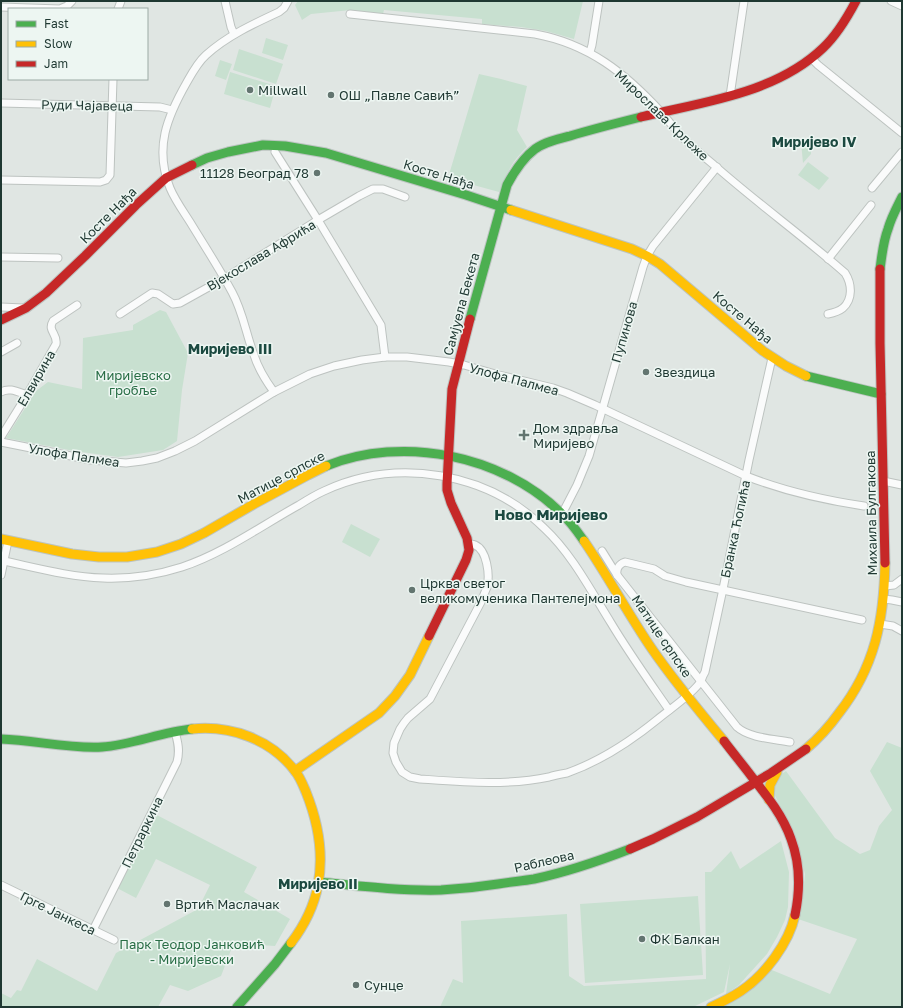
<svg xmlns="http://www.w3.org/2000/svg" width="903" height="1008" viewBox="0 0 903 1008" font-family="'Golos Text',sans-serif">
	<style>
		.green { fill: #c8e0d0 }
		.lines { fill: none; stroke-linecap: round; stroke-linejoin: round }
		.street-casing { stroke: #bdc3c0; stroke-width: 9 }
		.fast-casing { stroke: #bcc4c1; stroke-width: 11 }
		.slow-casing { stroke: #bcc4c1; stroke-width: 11 }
		.jam-casing { stroke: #bcc4c1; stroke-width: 11 }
		.street { stroke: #fafbfb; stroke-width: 7 }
		.fast { stroke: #4caf50; stroke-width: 9 }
		.slow { stroke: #ffc107; stroke-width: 9 }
		.jam { stroke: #c62828; stroke-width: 9 }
		.poi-dot { fill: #637570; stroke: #edf6f2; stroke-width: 1.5 }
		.labels { text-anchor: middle; stroke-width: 3; stroke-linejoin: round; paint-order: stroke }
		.poi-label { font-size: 13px; fill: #1f3832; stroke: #edf6f2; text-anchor: start }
		.street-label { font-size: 13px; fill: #1f3832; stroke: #edf6f2 }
		.park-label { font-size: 13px; fill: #296e46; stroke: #edf6f2 }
		.neighbourhood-label { font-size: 14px; font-weight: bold; fill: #1b4940; stroke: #edf6f2 }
		.quarter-label { font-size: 15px; font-weight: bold; fill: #1b4940; stroke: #edf6f2 }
	</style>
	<rect width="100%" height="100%" fill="#e0e6e3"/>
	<g class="green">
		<path d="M298,1H583L574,39L546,31L521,27L482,24V19L384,10L383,14L351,10L311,14L302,20L295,5Z"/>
		<path d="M266,38L288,45L283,60L262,53Z"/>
		<path d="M239,49L283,64L276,84L233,70Z"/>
		<path d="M220,60L232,64L226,80L215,76Z"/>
		<path d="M230,72L276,86L270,108L224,94Z"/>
		<path d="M479,74L501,79L527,86L517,130L527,147C512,161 507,173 499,192L448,178Z"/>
		<path d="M801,142L811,149V154L803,163Z"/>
		<path d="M808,162L829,178L819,190L798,175Z"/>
		<path d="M160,310L166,312L188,353L182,390L177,441L163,450L118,457L74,451L6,438L36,391L48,382L82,389L83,338L133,330V325Z"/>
		<path d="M351,524L380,539L370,557L342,542Z"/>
		<path d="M887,742L902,748V1007H715L767,968L830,994L857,939L798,919L803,897L805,874L794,832L774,794V785L779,776L786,771L835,838L860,854L870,850L879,826L892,810L870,771Z"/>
		<path d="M151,812L257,867L244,892L290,919L275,946L260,945L231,950L221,976L188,991L170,985L158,1007H1V993L11,998L17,990L21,991L37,959L97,991L116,953L198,909L210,885L156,859L136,898L115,887Z"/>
		<path d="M781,841L789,872L788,907L785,920L777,937L767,954L747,976L739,985L726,994L730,964L724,992L693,1007H440L453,979L463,983L461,921L567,914L569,976L584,986L706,979L705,872H711L731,851L740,869Z"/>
		<path d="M698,896L703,975L585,983L580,904Z"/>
	</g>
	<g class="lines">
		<g class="street-casing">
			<g id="street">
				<path d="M225,1L231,27L234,34"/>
				<path d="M891,1L902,6"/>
				<path d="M1,7L60,9L67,6L72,1"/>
				<path d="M118,9L121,1"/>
				<path d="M350,14L535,34C589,44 625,73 661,112C668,120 674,128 680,135C691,146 703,156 714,165C757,203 803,236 845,273C852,284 853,299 843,308C838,312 833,313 828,314"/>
				<path d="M590,52L592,45L599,1"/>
				<path d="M811,58L818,65L902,133"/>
				<path d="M730,96L744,1"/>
				<path d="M1,103L160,107L172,110"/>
				<path d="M275,152L318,220L381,325L385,357"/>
				<path d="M1,180L100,182L106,180L110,175L113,79"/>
				<path d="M872,188L902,152"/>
				<path d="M1,257L58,258"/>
				<path d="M828,259L871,205"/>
				<path d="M1,307L23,308"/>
				<path d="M120,314L152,293L158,294L173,304L180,303L225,278L318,220L359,196L373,189H383L405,197"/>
				<path d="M1,352L17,343"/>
				<path d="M1,392C9,387 18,392 27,395"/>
				<path d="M274,392C266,381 258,368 254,355C246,334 243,312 232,292C219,268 204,245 190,222C183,211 175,200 170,188C154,148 167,117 187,82C192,73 198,62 206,55C227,36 253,24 279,12L284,8L288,1"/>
				<path d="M1,437L27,395L56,344C58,334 47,331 53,321L77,305"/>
				<path d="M1,442L91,460L126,463L142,461L157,458L175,451L195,441L274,392L310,374L334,366L362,360L385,357H407L449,362L464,365L499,375L553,388L567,393L595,405L746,476C784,491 824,500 864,506"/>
				<path d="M883,481L902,485"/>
				<path d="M562,514L577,485L589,456L643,267L647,256L653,246L717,167"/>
				<path d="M468,544C470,544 474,544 475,545C487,550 490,575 487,587C485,592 483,597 481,602L430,699L408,718L404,723L400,729L394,743L393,753L396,762L402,772L410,777L420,779C463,782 507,786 549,777C555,775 561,774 567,773C601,761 631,741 658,719C670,709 693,694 701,681C702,678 703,675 705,672L723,589L749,460L772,358"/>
				<path d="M602,551L617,575L737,727C749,738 774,739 790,742"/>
				<path d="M4,561C37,568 70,577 103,578C129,579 157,575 182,567C224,553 261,526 299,505C307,500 315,495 324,491C397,457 487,472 544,528C572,554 591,591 611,623C629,653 649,681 669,710"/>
				<path d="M1,575L8,541"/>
				<path d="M617,575C616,569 619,564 625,562L654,569L665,576L686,582L862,620"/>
				<path d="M885,586L894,585L902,579"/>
				<path d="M884,599L892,600L902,602"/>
				<path d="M880,624L893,626L902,631"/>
				<path d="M1,885L114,940"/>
				<path d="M93,930L177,762C180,751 178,742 175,732"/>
			</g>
		</g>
		<g class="fast-casing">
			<g id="fast">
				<path d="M192,165L207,158L228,152L263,145L285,146L326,153L466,195L511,210"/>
				<path d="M880,269C882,255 883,242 888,229C891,218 897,207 902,197"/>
				<path d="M470,319L507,185C514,172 523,158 535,149C545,142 558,139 570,136C593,129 617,123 641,117"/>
				<path d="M806,376L881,394"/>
				<path d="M326,466C403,435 502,455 561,513C570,521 577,531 584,541"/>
				<path d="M1,739C35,740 68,749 102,747C132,745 161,732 192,729"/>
				<path d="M319,882C359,886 400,891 441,890C460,889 479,887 498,884C510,882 522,881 534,879C567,872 599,861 630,849"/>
				<path d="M237,1007L275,964L291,943"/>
			</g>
		</g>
		<g class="slow-casing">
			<g id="slow">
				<path d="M511,210L632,249L647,256L660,264L763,351L786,366L806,376"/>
				<path d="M1,539L72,554L99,557H127L157,552L181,544L204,533L254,504L308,475L326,466"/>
				<path d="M584,541C608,576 628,614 652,649C674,681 699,711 724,741"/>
				<path d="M192,729C230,725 271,739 295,771C300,777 303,785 306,792C318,822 324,853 318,885C314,906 304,926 291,943"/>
				<path d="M806,749C819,738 829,727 839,713C875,667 884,620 885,563"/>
				<path d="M295,771L379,713L395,696L410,675L429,636"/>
				<path d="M769,800L770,785L777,772"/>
				<path d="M711,1007C722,1002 732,997 741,991C765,975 789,943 795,915"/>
			</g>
		</g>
		<g class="jam-casing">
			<g id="jam">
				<path d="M641,117C702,102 775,94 823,48C837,35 847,18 856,1"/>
				<path d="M880,269V343L885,563"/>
				<path d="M1,320L26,308L46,293L85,256L136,205L166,178L192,165"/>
				<path d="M429,636L466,560L469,550L467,538L451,503L447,490V484L452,389L470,319"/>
				<path d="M724,741C733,753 743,765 752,777C767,796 783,816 791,839C800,863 800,891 795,915"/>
				<path d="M630,849L653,839L697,817L771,773L806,749"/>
			</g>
		</g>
		<use href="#street" class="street"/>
		<use href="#fast" class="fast"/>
		<use href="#slow" class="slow"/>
		<use href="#jam" class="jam"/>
	</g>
	<g class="poi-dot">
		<circle cx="250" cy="90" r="4"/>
		<circle cx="331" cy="95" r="4"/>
		<circle cx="317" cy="173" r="4"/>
		<circle cx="646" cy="372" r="4"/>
		<path d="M522 429h4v4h4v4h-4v4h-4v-4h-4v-4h4z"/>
		<circle cx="412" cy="590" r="4"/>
		<circle cx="167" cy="904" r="4"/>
		<circle cx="642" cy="939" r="4"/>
		<circle cx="356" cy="985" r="4"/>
	</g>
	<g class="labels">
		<g class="poi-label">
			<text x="258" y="95">Millwall</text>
			<text x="339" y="100">ОШ „Павле Савић”</text>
			<text x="309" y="178" text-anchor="end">11128 Београд 78</text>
			<text x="654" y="377">Звездица</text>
			<text x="533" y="433">Дом здравља<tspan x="533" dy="15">Миријево</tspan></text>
			<text x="420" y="588">Црква светог<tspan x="420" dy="15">великомученика Пантелејмона</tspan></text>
			<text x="175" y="909">Вртић Маслачак</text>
			<text x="650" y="944">ФК Балкан</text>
			<text x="364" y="990">Сунце</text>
		</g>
		<g class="street-label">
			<text transform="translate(87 105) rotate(1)" y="5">Руди Чајавеца</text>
			<text transform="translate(662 115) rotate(44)" y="5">Мирослава Крлеже</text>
			<text transform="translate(439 174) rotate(17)" y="5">Косте Нађа</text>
			<text transform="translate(108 215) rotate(-45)" y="5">Косте Нађа</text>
			<text transform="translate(261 255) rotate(-31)" y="5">Вјекослава Афрића</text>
			<text transform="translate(461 304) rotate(-75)" y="5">Самјуела Бекета</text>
			<text transform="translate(743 317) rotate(40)" y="5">Косте Нађа</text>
			<text transform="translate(624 332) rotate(-74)" y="5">Пупинова</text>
			<text transform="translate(36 378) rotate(-60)" y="5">Елвирина</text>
			<text transform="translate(514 379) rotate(15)" y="5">Улофа Палмеа</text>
			<text transform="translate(74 455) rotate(9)" y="5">Улофа Палмеа</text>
			<text transform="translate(281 477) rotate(-28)" y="5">Матице српске</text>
			<text transform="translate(871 513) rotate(-91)" y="5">Михаила Булгакова</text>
			<text transform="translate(735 529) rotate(-78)" y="5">Бранка Ћопића</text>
			<text transform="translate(662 636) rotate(56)" y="5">Матице српске</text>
			<text transform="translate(142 832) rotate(-64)" y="5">Петраркина</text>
			<text transform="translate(544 861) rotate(-13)" y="5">Раблеова</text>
			<text transform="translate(58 913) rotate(26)" y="5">Грге Јанкеса</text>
		</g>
		<g class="park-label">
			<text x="133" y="380">Миријевско<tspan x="133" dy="15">гробље</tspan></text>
			<text x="192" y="949">Парк Теодор Јанковић<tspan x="192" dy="15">- Миријевски</tspan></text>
		</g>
		<g class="neighbourhood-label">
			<text x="814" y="147">Миријево IV</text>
			<text x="230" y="354">Миријево III</text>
			<text x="318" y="889">Миријево II</text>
		</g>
		<g class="quarter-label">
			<text x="551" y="520">Ново Миријево</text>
		</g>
	</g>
	<rect width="903" height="1008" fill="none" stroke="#1f3832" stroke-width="4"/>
	<rect x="8" y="8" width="140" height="72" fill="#edf6f2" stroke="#9baaa5"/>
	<rect x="16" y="21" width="20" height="6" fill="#4caf50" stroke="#9baaa5"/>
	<text x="44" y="28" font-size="12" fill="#1f3832">Fast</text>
	<rect x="16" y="41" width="20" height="6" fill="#ffc107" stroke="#9baaa5"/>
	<text x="44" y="48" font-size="12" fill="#1f3832">Slow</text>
	<rect x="16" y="61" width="20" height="6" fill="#c62828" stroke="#9baaa5"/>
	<text x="44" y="68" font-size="12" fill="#1f3832">Jam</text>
</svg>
